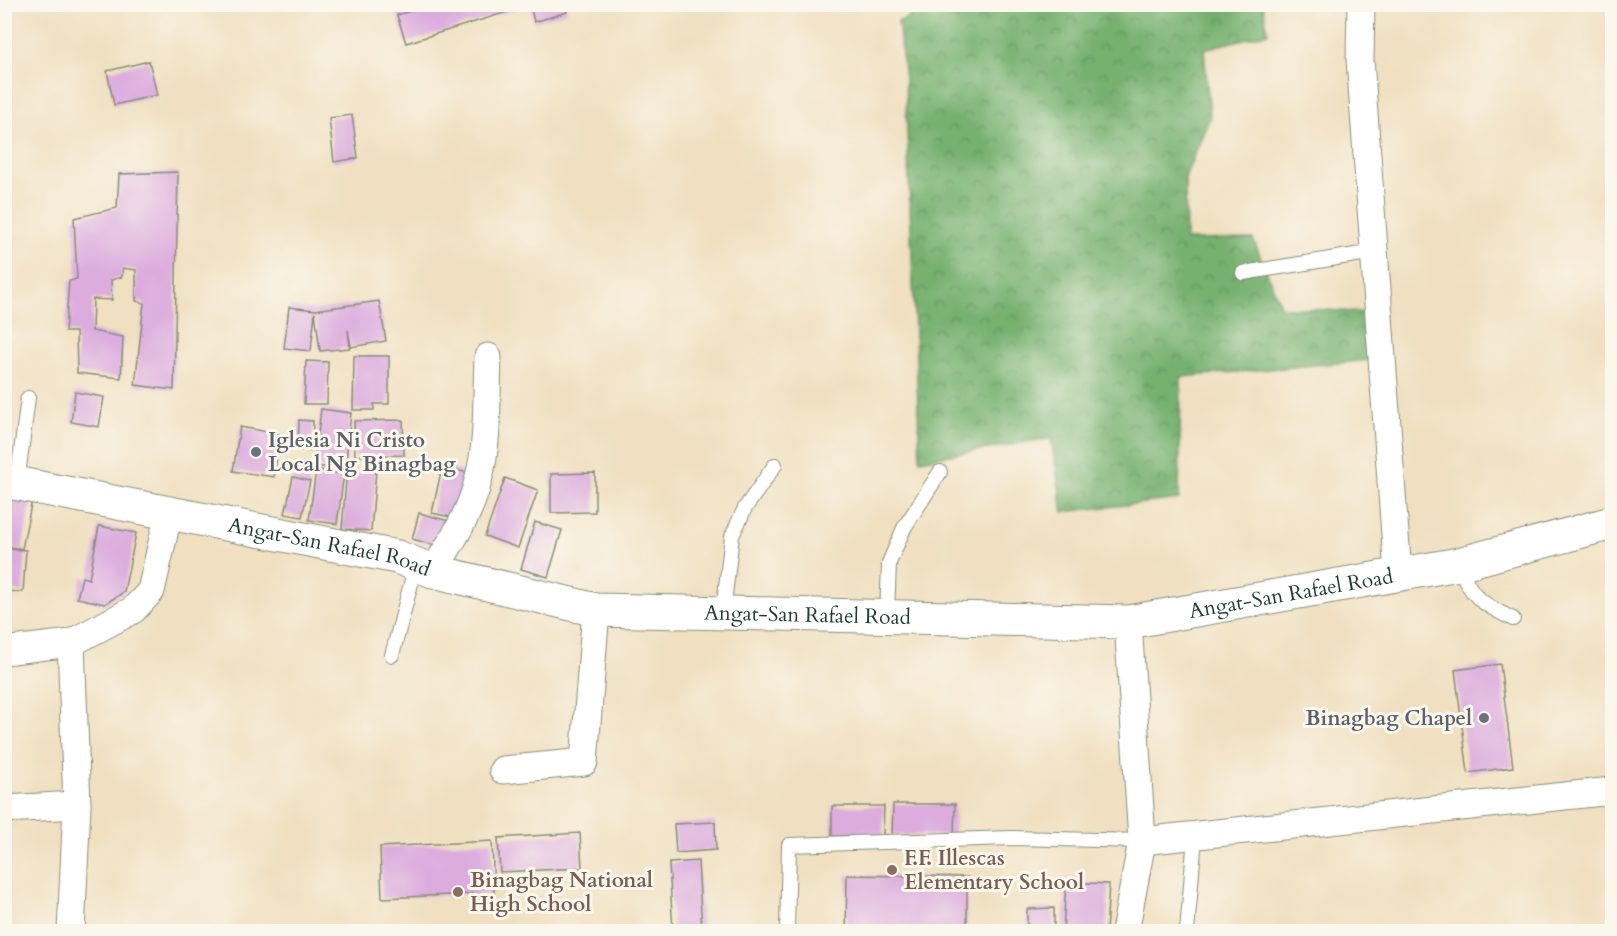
<svg xmlns="http://www.w3.org/2000/svg" width="1617" height="936" viewBox="0 0 1617 936" font-family="Cardo,serif">
	<style>
		.forest { fill: url(#forest-crowns); stroke: #4a7752; stroke-width: 1.5 }
		.building { fill: #dcacde }
		.lines { fill: none; stroke-linecap: round; stroke-linejoin: round }
		.service-casing { stroke: #888e7a; stroke-width: 16 }
		.minor-casing { stroke: #888e7a; stroke-width: 29 }
		.secondary-casing { stroke: #888e7a; stroke-width: 35 }
		.service { stroke: #fff; stroke-width: 14 }
		.minor { stroke: #fff; stroke-width: 27 }
		.secondary { stroke: #fff; stroke-width: 33 }
		.worship-dot { fill: #6b7280; stroke: #fbf7ec; stroke-width: 2 }
		.education-dot { fill: #8d6e63; stroke: #fbf7ec; stroke-width: 2 }
		.labels { text-anchor: middle; stroke-width: 6; stroke-linejoin: round; paint-order: stroke }
		.worship-label { font-size: 21px; font-weight: bold; fill: #5b616d; stroke: #fbf7ec; text-anchor: start }
		.street-label { font-size: 21px; fill: #1f3d34; stroke: #fbf7ec }
		.education-label { font-size: 21px; font-weight: bold; fill: #785e54; stroke: #fbf7ec; text-anchor: start }
	</style>
	<defs>
		<pattern id="forest-crowns" width="20" height="18" patternUnits="userSpaceOnUse" patternTransform="scale(1.5)"><rect width="20" height="18" fill="#76b170"/><path d="M2 6a3 3 0 1 1 6 0M12 15a3 3 0 1 1 6 0" fill="none" stroke="#60915d"/></pattern>
	</defs>
	<rect width="100%" height="100%" fill="#fbf7ec"/>
	<filter id="ink" filterUnits="userSpaceOnUse"><feTurbulence type="fractalNoise" baseFrequency=".0167" numOctaves="2"/><feDisplacementMap in="SourceGraphic" scale="12" xChannelSelector="R" yChannelSelector="G"/><feConvolveMatrix kernelMatrix="1 2 1 2 8 2 1 2 1" color-interpolation-filters="sRGB"/></filter>
	<filter id="wash" filterUnits="userSpaceOnUse"><feTurbulence type="fractalNoise" baseFrequency=".008" numOctaves="4" result="noise"/><feDisplacementMap in="SourceGraphic" scale="24" xChannelSelector="R" yChannelSelector="G"/><feGaussianBlur stdDeviation="1.35" result="paint"/><feColorMatrix in="noise" values="0 0 0 0 0 0 0 0 0 0 0 0 0 0 0 0 0 1.4 0 .05"/><feComposite in="paint" operator="in"/></filter>
	<g filter="url(#wash)">
		<rect width="100%" height="100%" fill="#f0e0c1"/>
		<path class="forest" d="M936,4L1263,5L1268,33L1204,49L1210,117L1185,177L1186,240L1253,239L1281,307L1369,313L1372,360L1181,377L1179,499L1063,512L1051,438L920,460L905,79L898,22Z"/>
		<g id="blocks">
			<g class="building">
				<path d="M433,4H565L567,12L534,22L530,5L406,43L397,15Z"/>
				<path d="M149,61L157,95L114,105L107,71Z"/>
				<path d="M352,115L358,158L334,162L329,118Z"/>
				<path d="M178,172L174,390L135,385L144,303L136,301V270L123,268L122,277L111,280L112,300L93,299L92,331L123,337L121,378L77,373L76,332H65L69,281L77,279L74,218L117,208L119,174Z"/>
				<path d="M379,301L386,341L351,347L348,330L350,348L320,351L315,312L311,351L284,348L289,307L315,310Z"/>
				<path d="M354,356H389V404H374V410H353Z"/>
				<path d="M306,361L328,362L327,404H304Z"/>
				<path d="M75,392L104,397L99,427L71,422Z"/>
				<path d="M321,409L351,413L345,469L314,466Z"/>
				<path d="M299,420L313,421L312,451L298,450Z"/>
				<path d="M403,420L404,455L355,456L354,421Z"/>
				<path d="M240,427L280,434L274,477L233,471Z"/>
				<path d="M442,467L469,473L460,519L432,513Z"/>
				<path d="M347,469L376,471L371,531L342,529Z"/>
				<path d="M316,470L344,474L337,524L309,520Z"/>
				<path d="M595,473V512L551,513V474Z"/>
				<path d="M293,477L310,481L302,517L285,514Z"/>
				<path d="M505,478L538,490L518,548L485,536Z"/>
				<path d="M4,494L32,500L22,549L4,546Z"/>
				<path d="M419,513L449,521L442,547L412,539Z"/>
				<path d="M535,522L562,530L548,577L521,569Z"/>
				<path d="M99,526L136,533L124,592L105,604L77,598L82,577L89,579Z"/>
				<path d="M4,549L26,550L23,592L4,591Z"/>
				<path d="M1500,664L1513,767L1468,773L1455,670Z"/>
				<path d="M893,804H955L954,835H892Z"/>
				<path d="M832,806H884L883,836H832Z"/>
				<path d="M715,822L716,850L676,853L674,824Z"/>
				<path d="M580,833L582,868L500,872L498,838Z"/>
				<path d="M492,841L494,893L382,898L380,847Z"/>
				<path d="M698,861L702,932H673L669,863Z"/>
				<path d="M847,875L967,877V932H846Z"/>
				<path d="M1066,882L1109,884L1106,932H1063Z"/>
				<path d="M1054,908V932H1027V909Z"/>
			</g>
		</g>
	</g>
	<g filter="url(#ink)">
		<use href="#blocks" fill-opacity="0" stroke="#888e7a" stroke-width="1.5"/>
		<g class="lines">
			<g class="service-casing">
				<g id="service">
					<path d="M1243,273L1374,252"/>
					<path d="M17,483L28,398"/>
					<path d="M1459,564C1470,597 1482,604 1513,619"/>
					<path d="M723,612L732,536L745,508L775,465"/>
					<path d="M887,615L889,563L904,528L940,472"/>
					<path d="M392,655L416,565"/>
					<path d="M787,932L789,845L1012,838L1142,841"/>
					<path d="M1187,932L1195,836"/>
				</g>
			</g>
			<g class="minor-casing">
				<g id="minor">
					<path d="M1361,4L1360,59L1398,575"/>
					<path d="M433,571C451,543 470,514 478,481C489,442 486,398 488,357"/>
					<path d="M71,643L77,805L71,932"/>
					<path d="M4,651L71,643L133,610L151,591L169,512"/>
					<path d="M503,770L584,762L596,610"/>
					<path d="M4,809L77,805"/>
					<path d="M1142,841L1612,791"/>
					<path d="M1125,932L1142,841L1128,622"/>
				</g>
			</g>
			<g class="secondary-casing">
				<g id="secondary">
					<path id="s1" d="M4,481L397,557L433,571L596,610L1128,622L1459,564L1612,523"/>
				</g>
			</g>
			<use href="#service" class="service"/>
			<use href="#minor" class="minor"/>
			<use href="#secondary" class="secondary"/>
		</g>
	</g>
	<g class="worship-dot">
		<circle cx="256" cy="452" r="6"/>
		<circle cx="1484" cy="718" r="6"/>
	</g>
	<g class="education-dot">
		<circle cx="892" cy="870" r="6"/>
		<circle cx="458" cy="892" r="6"/>
	</g>
	<g class="labels">
		<g class="worship-label">
			<text x="268" y="447">Iglesia Ni Cristo<tspan x="268" dy="24">Local Ng Binagbag</tspan></text>
			<text x="1472" y="725" text-anchor="end">Binagbag Chapel</text>
		</g>
		<g class="street-label">
			<text dy="7" stroke="none"><textPath href="#s1" startOffset="332">Angat-San Rafael Road</textPath></text>
			<text dy="7" stroke="none"><textPath href="#s1" startOffset="1304">Angat-San Rafael Road</textPath></text>
			<text dy="7" stroke="none"><textPath href="#s1" startOffset="818">Angat-San Rafael Road</textPath></text>
		</g>
		<g class="education-label">
			<text x="904" y="865">F.F. Illescas<tspan x="904" dy="24">Elementary School</tspan></text>
			<text x="470" y="887">Binagbag National<tspan x="470" dy="24">High School</tspan></text>
		</g>
	</g>
	<rect width="1617" height="936" fill="none" stroke="#fbf7ec" stroke-width="24"/>
</svg>
